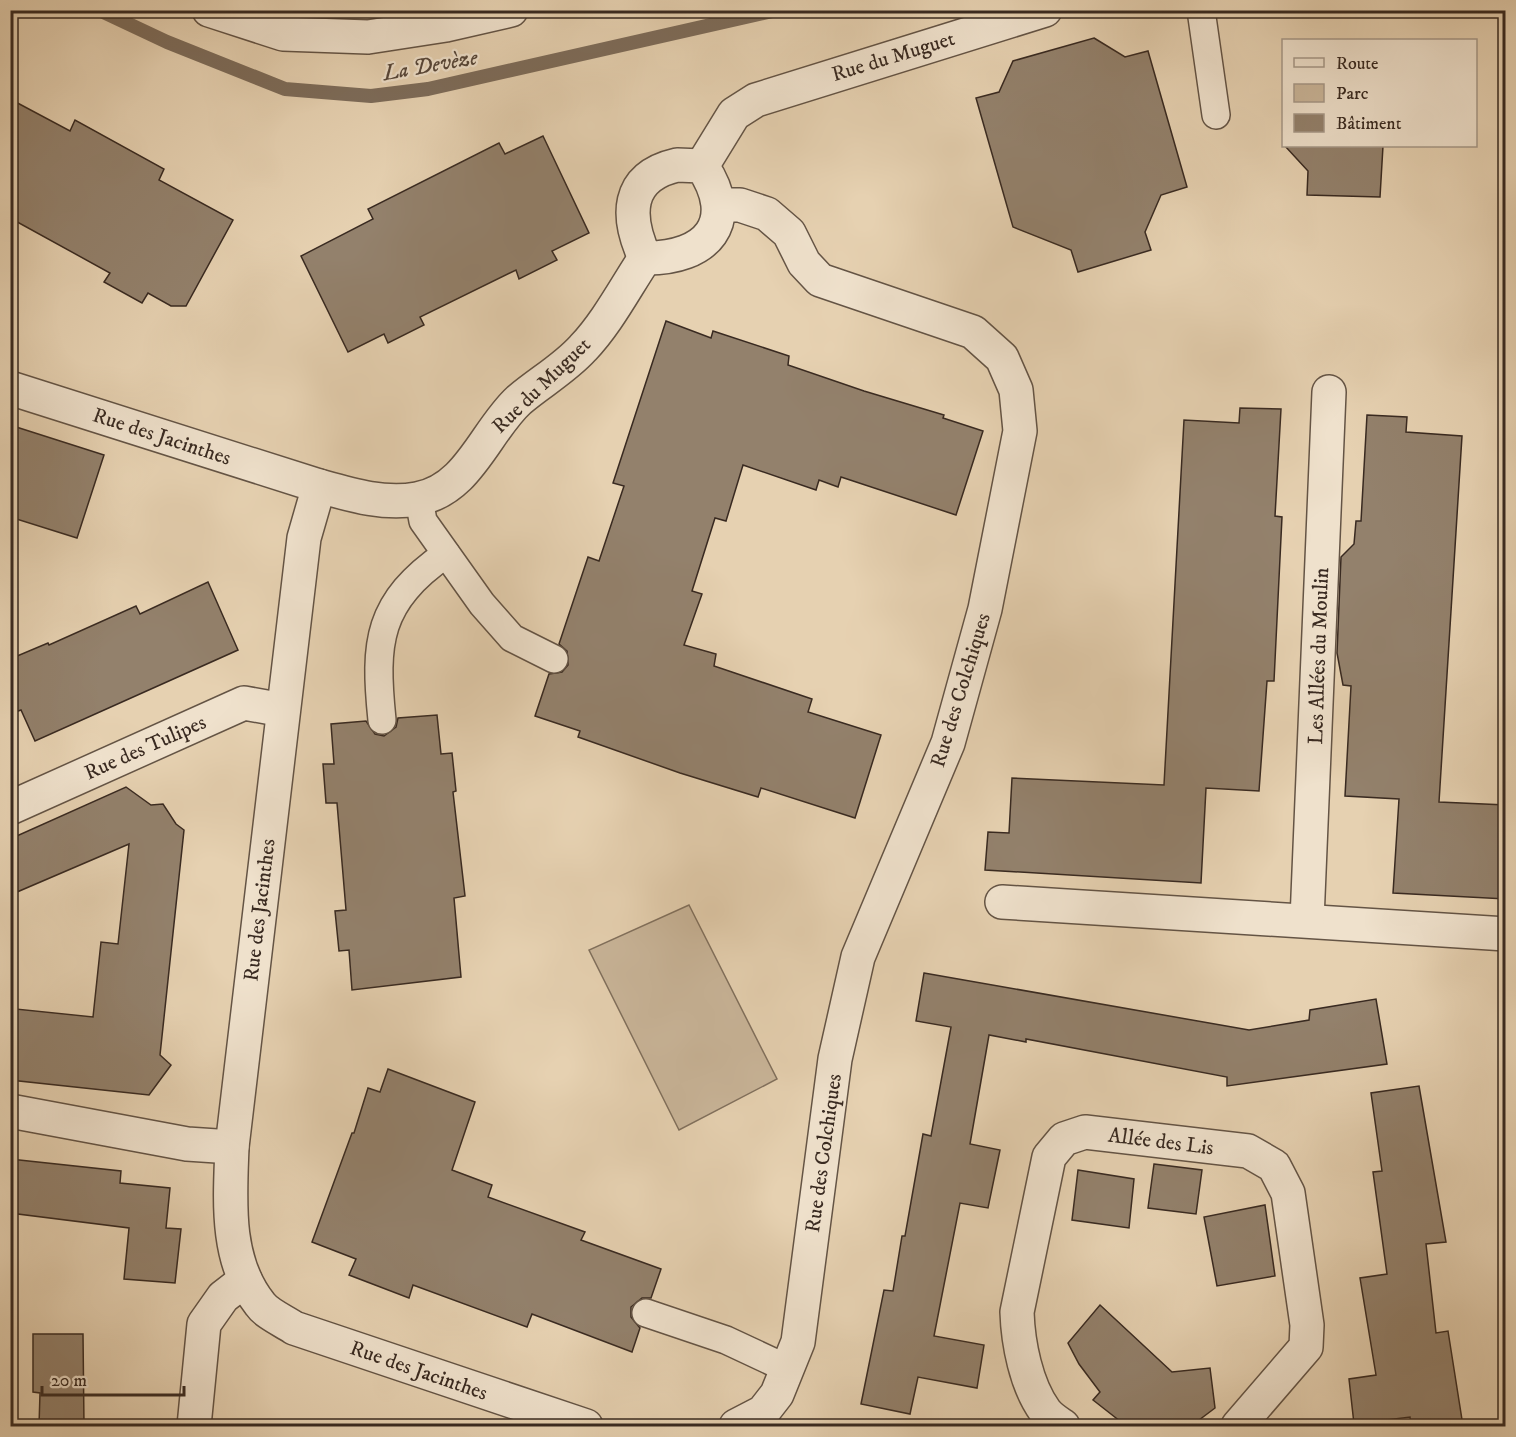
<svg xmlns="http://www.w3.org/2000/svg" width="1516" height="1437" viewBox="0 0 1516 1437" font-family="'IM FELL DW Pica',serif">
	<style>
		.green { fill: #c9b599; stroke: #81705d; stroke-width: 1.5 }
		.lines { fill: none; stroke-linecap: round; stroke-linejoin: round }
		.stream { stroke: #7d6c5a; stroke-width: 14 }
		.building { fill: #93816c; stroke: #392a21; stroke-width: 1.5 }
		.lane-casing { stroke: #645445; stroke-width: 30 }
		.street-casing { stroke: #645445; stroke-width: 36 }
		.lane { stroke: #efe1cc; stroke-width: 27 }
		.street { stroke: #efe1cc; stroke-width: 33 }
		.labels { text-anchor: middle; stroke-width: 4.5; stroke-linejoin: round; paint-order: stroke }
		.street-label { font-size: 21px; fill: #392a21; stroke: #efe1cc }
		.water-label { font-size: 22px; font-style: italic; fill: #564639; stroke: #efe1cc }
	</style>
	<rect width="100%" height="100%" fill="#e6d1b1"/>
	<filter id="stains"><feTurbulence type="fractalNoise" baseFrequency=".00333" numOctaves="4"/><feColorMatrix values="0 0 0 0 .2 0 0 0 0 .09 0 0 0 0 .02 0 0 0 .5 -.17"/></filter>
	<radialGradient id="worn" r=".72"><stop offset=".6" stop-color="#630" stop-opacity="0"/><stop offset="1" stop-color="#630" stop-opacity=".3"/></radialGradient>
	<path class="green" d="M689,905L777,1079L679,1130L589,950Z"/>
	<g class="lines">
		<path class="stream" d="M99,10L167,42L285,89L371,96L428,89L777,10"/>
	</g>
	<g class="building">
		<path d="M1094,38L1125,57L1148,51L1187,187L1161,195L1145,232L1151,250L1078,272L1071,250L1013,227L976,98L999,92L1013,61Z"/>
		<path d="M10,99L70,131L75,120L164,169L159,180L233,220L186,306H171L148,293L142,303L104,282L110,273L10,218Z"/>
		<path d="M543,136L589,233L552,251L557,260L519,279L516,270L420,317L424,325L388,343L384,334L348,352L301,256L373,219L368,209L499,143L505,154Z"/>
		<path d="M1285,146H1383L1380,197L1307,195L1308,171Z"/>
		<path d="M666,321L711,338L713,331L789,356L788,365L864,391L944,415L943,418L983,431L956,515L841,477L838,487L819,480L816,490L743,465L726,521L715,518L692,591L702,594L684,645L716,654L714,666L812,699L808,712L881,735L855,818L761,788L758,797L680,773L578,737L580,731L535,716L549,674L562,672L568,665L567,651L559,644L588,557L599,561L624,486L613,483Z"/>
		<path d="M1240,408L1281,409L1275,516L1282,517L1274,681H1267L1259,791L1206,788L1201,883L985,870L988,832L1009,833L1012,778L1164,785L1184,420L1239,423Z"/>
		<path d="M1367,415L1407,417L1406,432L1462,436L1439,802L1506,805V899L1393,893L1399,799L1345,796L1351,686L1343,685L1337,653L1341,557L1354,544L1356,521H1361Z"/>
		<path d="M10,425L104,455L77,538L10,517Z"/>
		<path d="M208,582L238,650L35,741L21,710L10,714V659L48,643L49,645L136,606L140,614Z"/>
		<path d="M437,715L441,754L452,753L456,791L453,792L465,896L454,898L461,977L352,990L349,950L339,951L335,911L346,910L337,803H326L323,764H334L331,724L366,721L375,734L384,736L396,727L398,718Z"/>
		<path d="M126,787L151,805L163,804L176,824L184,830L160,1055L171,1065L149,1095L10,1080V1016L16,1017V1009L93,1017L101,942L118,944L129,844L10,895V839Z"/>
		<path d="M924,973L1249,1030L1309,1020L1310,1010L1376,999L1387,1064L1227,1086V1077L1026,1039V1042L989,1035L970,1144L1000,1150L988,1208L960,1203L934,1336L984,1345L977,1388L918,1377L910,1414L861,1404L884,1290L893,1291L902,1236H905L923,1134L931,1136L951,1027L916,1021Z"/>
		<path d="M388,1069L475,1102L452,1170L492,1185L488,1197L585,1232L581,1240L661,1269L651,1298H642L631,1307V1317L640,1328L632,1352L532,1314L527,1327L413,1285L409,1298L349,1275L356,1259L312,1242L352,1133H354L368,1088L380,1092Z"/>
		<path d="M1419,1086L1446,1242L1426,1244L1436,1333L1448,1331L1463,1426H1411L1410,1417L1354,1424L1349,1379L1376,1375L1360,1278L1387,1274L1373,1172L1382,1171L1371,1093Z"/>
		<path d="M10,1159L121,1171L120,1183L170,1188L166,1228L181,1229L175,1283L124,1279L129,1228L10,1213Z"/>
		<path d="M1154,1164L1202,1170L1196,1214L1148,1208Z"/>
		<path d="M1078,1170L1134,1179L1129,1228L1072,1220Z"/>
		<path d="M1265,1205L1275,1276L1217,1286L1204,1217Z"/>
		<path d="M1100,1305L1172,1372L1210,1368L1215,1408L1191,1426H1181L1166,1420L1125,1425L1093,1400L1100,1392L1079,1364L1068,1343Z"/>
		<path d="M33,1334H83L84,1426H39L40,1393L33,1392Z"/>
	</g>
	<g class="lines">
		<g class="lane-casing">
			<g id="lane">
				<path d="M1201,10L1216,115"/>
				<path d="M419,499L423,521L482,604L512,638L554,659"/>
				<path d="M382,720C374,642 377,602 446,554"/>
				<path d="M646,1313L726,1340L788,1369"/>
			</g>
		</g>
		<g class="street-casing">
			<g id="street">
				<path d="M209,10L283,34L368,37L446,25L511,10"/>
				<path d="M677,165L702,166C740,222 707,259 645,258C626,217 625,177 677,165Z"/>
				<path d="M702,166L734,114L756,100L1045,10"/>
				<path d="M719,205H740L767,214L789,233L804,263L820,280L973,332L1002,358L1016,390L1020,431L985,609L948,743L858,957L835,1059L798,1342L777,1394L763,1412L736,1426"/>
				<path d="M10,388L319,486L304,538L232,1147C230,1200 225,1260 260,1304C267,1314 284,1321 294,1328L586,1426"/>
				<path d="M319,486C351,495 384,505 417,499C469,490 485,431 519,400C540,382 564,369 583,348C607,323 625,288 645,258"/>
				<path d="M10,808L244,703L283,710"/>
				<path d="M1002,902L1506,934"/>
				<path d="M1307,920L1329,392"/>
				<path d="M10,1111L187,1144L232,1147"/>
				<path d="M194,1426L204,1324L223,1297L245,1280"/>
				<path d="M1063,1426C1057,1422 1049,1417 1045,1411C1026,1385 1018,1343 1017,1312L1049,1157L1064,1139L1085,1132L1248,1151L1274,1166L1288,1193L1307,1325L1306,1347L1238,1426"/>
			</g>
		</g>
		<use href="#lane" class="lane"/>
		<use href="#street" class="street"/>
	</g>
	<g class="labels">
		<g class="street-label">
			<text transform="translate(893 56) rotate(-17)" y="7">Rue du Muguet</text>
			<text transform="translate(541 385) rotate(-44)" y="7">Rue du Muguet</text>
			<text transform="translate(162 436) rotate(18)" y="7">Rue des Jacinthes</text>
			<text transform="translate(1318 656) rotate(-88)" y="7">Les Allées du Moulin</text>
			<text transform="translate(960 690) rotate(-73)" y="7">Rue des Colchiques</text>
			<text transform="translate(145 747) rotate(-24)" y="7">Rue des Tulipes</text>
			<text transform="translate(259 910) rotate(-83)" y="7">Rue des Jacinthes</text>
			<text transform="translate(1161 1141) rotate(7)" y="7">Allée des Lis</text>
			<text transform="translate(823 1153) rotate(-82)" y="7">Rue des Colchiques</text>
			<text transform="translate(419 1370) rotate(19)" y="7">Rue des Jacinthes</text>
		</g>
		<g class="water-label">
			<text transform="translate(430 64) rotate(-10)" y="8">La Devèze</text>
		</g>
	</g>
	<rect width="1516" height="1437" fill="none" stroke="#e6d1b1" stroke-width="36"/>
	<rect x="12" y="12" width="1492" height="1413" fill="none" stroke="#392a21" stroke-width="3"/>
	<rect x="18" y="18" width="1480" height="1401" fill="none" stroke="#392a21" stroke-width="1.5"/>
	<rect x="1282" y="39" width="195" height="108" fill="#efe1cc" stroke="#a69888" stroke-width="1.5"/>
	<rect x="1294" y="58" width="30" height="9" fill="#efe1cc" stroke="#a69888" stroke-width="1.5"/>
	<text x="1336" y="69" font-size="18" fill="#392a21">Route</text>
	<rect x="1294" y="84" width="30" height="18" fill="#c9b599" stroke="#a69888" stroke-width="1.5"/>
	<text x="1336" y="99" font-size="18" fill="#392a21">Parc</text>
	<rect x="1294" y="114" width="30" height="18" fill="#93816c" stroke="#a69888" stroke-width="1.5"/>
	<text x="1336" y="129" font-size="18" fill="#392a21">Bâtiment</text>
	<path d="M42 1386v9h142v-9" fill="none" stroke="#392a21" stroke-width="3"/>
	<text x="51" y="1386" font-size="18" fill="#392a21" stroke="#efe1cc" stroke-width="4.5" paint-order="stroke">20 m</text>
	<rect width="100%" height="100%" filter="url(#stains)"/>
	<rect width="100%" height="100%" fill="url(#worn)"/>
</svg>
